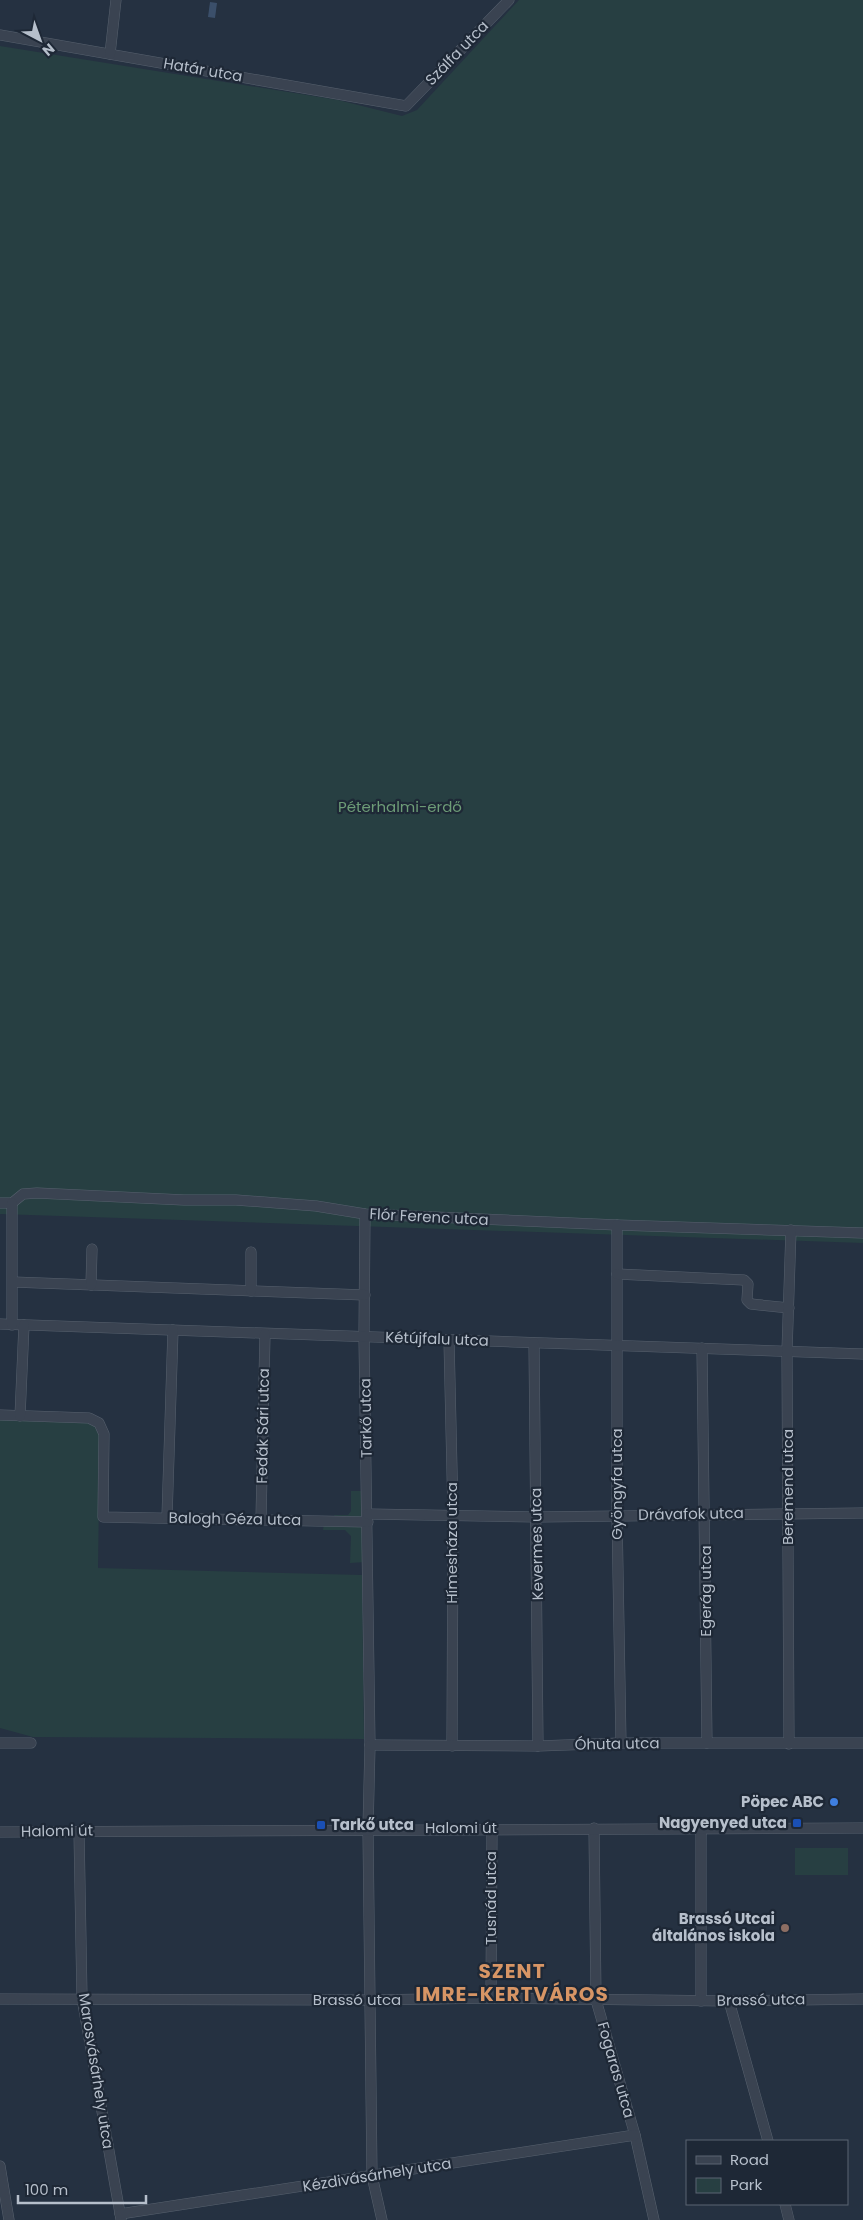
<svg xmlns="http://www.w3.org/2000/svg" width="863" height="2220" viewBox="0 0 863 2220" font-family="Poppins,sans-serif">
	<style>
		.green { fill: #273f42 }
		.water { fill: #3b4f6a }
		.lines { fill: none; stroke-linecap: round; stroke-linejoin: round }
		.street-casing { stroke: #57616e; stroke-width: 11 }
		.street { stroke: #3a4351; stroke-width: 10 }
		.shop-dot { fill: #3f7fe0; stroke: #1e2836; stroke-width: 2 }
		.transit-dot { fill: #1a4fb4; stroke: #1e2836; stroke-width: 2 }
		.education-dot { fill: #8d6e63; stroke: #1e2836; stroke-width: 2 }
		.labels { text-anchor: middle; stroke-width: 4.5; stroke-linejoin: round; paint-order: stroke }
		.street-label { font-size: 15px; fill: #b6bfcb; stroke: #1e2836 }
		.park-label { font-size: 15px; fill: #6d9c77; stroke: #1e2836 }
		.poi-label { font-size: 15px; font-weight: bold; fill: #b6bfcb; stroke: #1e2836; text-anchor: end }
		.district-label { font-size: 20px; font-weight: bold; letter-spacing: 1px; fill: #d79565; stroke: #1e2836 }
	</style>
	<rect width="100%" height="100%" fill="#253141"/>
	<g class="green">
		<path d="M519,0H863V1243L0,1214V46L338,100L402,116L417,110Z"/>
		<path d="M0,1419L93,1423L100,1433L98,1568L362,1575L364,1739L33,1737L0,1728Z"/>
		<path d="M351,1491H366V1519H335L334,1515H348L351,1511Z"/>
		<path d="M324,1524H366V1562L350,1563L351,1536L345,1530H323Z"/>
		<rect x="795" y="1848" width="53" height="27"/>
	</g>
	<path class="water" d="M210,2L217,3L215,18L208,17Z"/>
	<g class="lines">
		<g class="street-casing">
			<g id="street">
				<path d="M0,35L406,106L509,0"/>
				<path d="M110,54L116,0"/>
				<path d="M0,1203H12L23,1194L37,1193L184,1200H236L316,1206L365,1214L617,1225L863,1233"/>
				<path d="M365,1214L364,1337L370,1745L368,1829L372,2176L382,2220"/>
				<path d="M617,1225V1515L621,1743"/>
				<path d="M617,1274L744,1280L748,1284L747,1300L751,1304L789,1308"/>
				<path d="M13,1282L365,1295"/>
				<path d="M91,1285L92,1249"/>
				<path d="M251,1291V1252"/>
				<path d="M0,1324L863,1354"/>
				<path d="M12,1325V1203"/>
				<path d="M449,1340L453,1515L452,1746"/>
				<path d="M534,1343L538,1746"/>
				<path d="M702,1348L707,1743"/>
				<path d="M0,1415L89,1418L99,1423L104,1434L103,1517L368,1522"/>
				<path d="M20,1416L24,1325"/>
				<path d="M368,1514L537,1517L863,1513"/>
				<path d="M167,1517L173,1330"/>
				<path d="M261,1519L265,1334"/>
				<path d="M0,1743H31"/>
				<path d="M789,1744L787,1351L791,1230"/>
				<path d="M370,1745L538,1746L621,1743H863"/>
				<path d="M701,1827V2001"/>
				<path d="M594,1828L596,2000L635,2135L654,2220"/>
				<path d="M79,1831L82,1998L121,2219"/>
				<path d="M0,1832L863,1828"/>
				<path d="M491,1998L492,1828"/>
				<path d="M0,1999L370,2000L491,1998L729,2001L863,1999"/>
				<path d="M729,2001L768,2141"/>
				<path d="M0,2166L9,2220"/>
				<path d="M785,2204L789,2220"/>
				<path d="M120,2214L635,2135"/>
			</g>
		</g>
		<use href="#street" class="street"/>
	</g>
	<circle class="shop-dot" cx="834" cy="1802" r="5"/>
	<g class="transit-dot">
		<rect x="792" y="1818" width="10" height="10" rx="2.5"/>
		<rect x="316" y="1820" width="10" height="10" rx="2.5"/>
	</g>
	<circle class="education-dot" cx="785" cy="1928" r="5"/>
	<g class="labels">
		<g class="street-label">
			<text transform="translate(457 53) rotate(-46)" y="5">Szálfa utca</text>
			<text transform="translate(203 70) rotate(10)" y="5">Határ utca</text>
			<text transform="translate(429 1217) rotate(3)" y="5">Flór Ferenc utca</text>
			<text transform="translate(437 1339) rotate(2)" y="5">Kétújfalu utca</text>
			<text transform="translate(366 1418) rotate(-91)" y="5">Tarkő utca</text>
			<text transform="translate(263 1426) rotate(-89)" y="5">Fedák Sári utca</text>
			<text transform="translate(617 1484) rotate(-90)" y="5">Gyöngyfa utca</text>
			<text transform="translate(788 1487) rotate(-90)" y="5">Beremend utca</text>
			<text transform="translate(691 1514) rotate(-1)" y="5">Drávafok utca</text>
			<text transform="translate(235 1519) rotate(1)" y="5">Balogh Géza utca</text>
			<text transform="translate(452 1543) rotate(-90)" y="5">Hímesháza utca</text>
			<text transform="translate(537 1544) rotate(-91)" y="5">Kevermes utca</text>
			<text transform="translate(706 1591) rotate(-90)" y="5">Egerág utca</text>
			<text transform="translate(617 1744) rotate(-1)" y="5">Óhuta utca</text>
			<text x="461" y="1833">Halomi út</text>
			<text transform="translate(57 1831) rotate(-1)" y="5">Halomi út</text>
			<text transform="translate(491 1898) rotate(-90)" y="5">Tusnád utca</text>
			<text x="357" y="2005">Brassó utca</text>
			<text transform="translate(761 2000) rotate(-1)" y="5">Brassó utca</text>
			<text transform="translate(616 2070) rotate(74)" y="5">Fogaras utca</text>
			<text transform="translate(96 2071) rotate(81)" y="5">Marosvásárhely utca</text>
			<text transform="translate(377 2175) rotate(-9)" y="5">Kézdivásárhely utca</text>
		</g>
		<g class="park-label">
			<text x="400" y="812">Péterhalmi-erdő</text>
		</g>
		<g class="poi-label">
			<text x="824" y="1807">Pöpec ABC</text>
			<text x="787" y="1828">Nagyenyed utca</text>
			<text x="331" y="1830" text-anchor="start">Tarkő utca</text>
			<text x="775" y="1924">Brassó Utcai<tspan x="775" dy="17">általános iskola</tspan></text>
		</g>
		<g class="district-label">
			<text x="512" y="1978">SZENT<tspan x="512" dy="23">IMRE-KERTVÁROS</tspan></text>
		</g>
	</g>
	<rect x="686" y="2140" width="162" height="65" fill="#1e2836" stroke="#5b6472"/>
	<rect x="696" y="2156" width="25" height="8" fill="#3a4351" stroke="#5b6472"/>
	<text x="730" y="2165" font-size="15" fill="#b6bfcb">Road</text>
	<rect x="696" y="2178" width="25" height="15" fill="#273f42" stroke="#5b6472"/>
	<text x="730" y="2190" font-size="15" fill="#b6bfcb">Park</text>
	<g transform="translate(40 40) rotate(139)" stroke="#1e2836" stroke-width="4" paint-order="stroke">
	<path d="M0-4L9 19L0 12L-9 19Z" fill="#b6bfcb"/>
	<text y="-8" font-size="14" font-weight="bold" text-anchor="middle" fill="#b6bfcb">N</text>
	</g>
	<path d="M18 2195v8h128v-8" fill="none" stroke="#b6bfcb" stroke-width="2.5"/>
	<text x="25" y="2195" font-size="15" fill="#b6bfcb" stroke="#1e2836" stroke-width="4" paint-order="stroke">100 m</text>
</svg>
